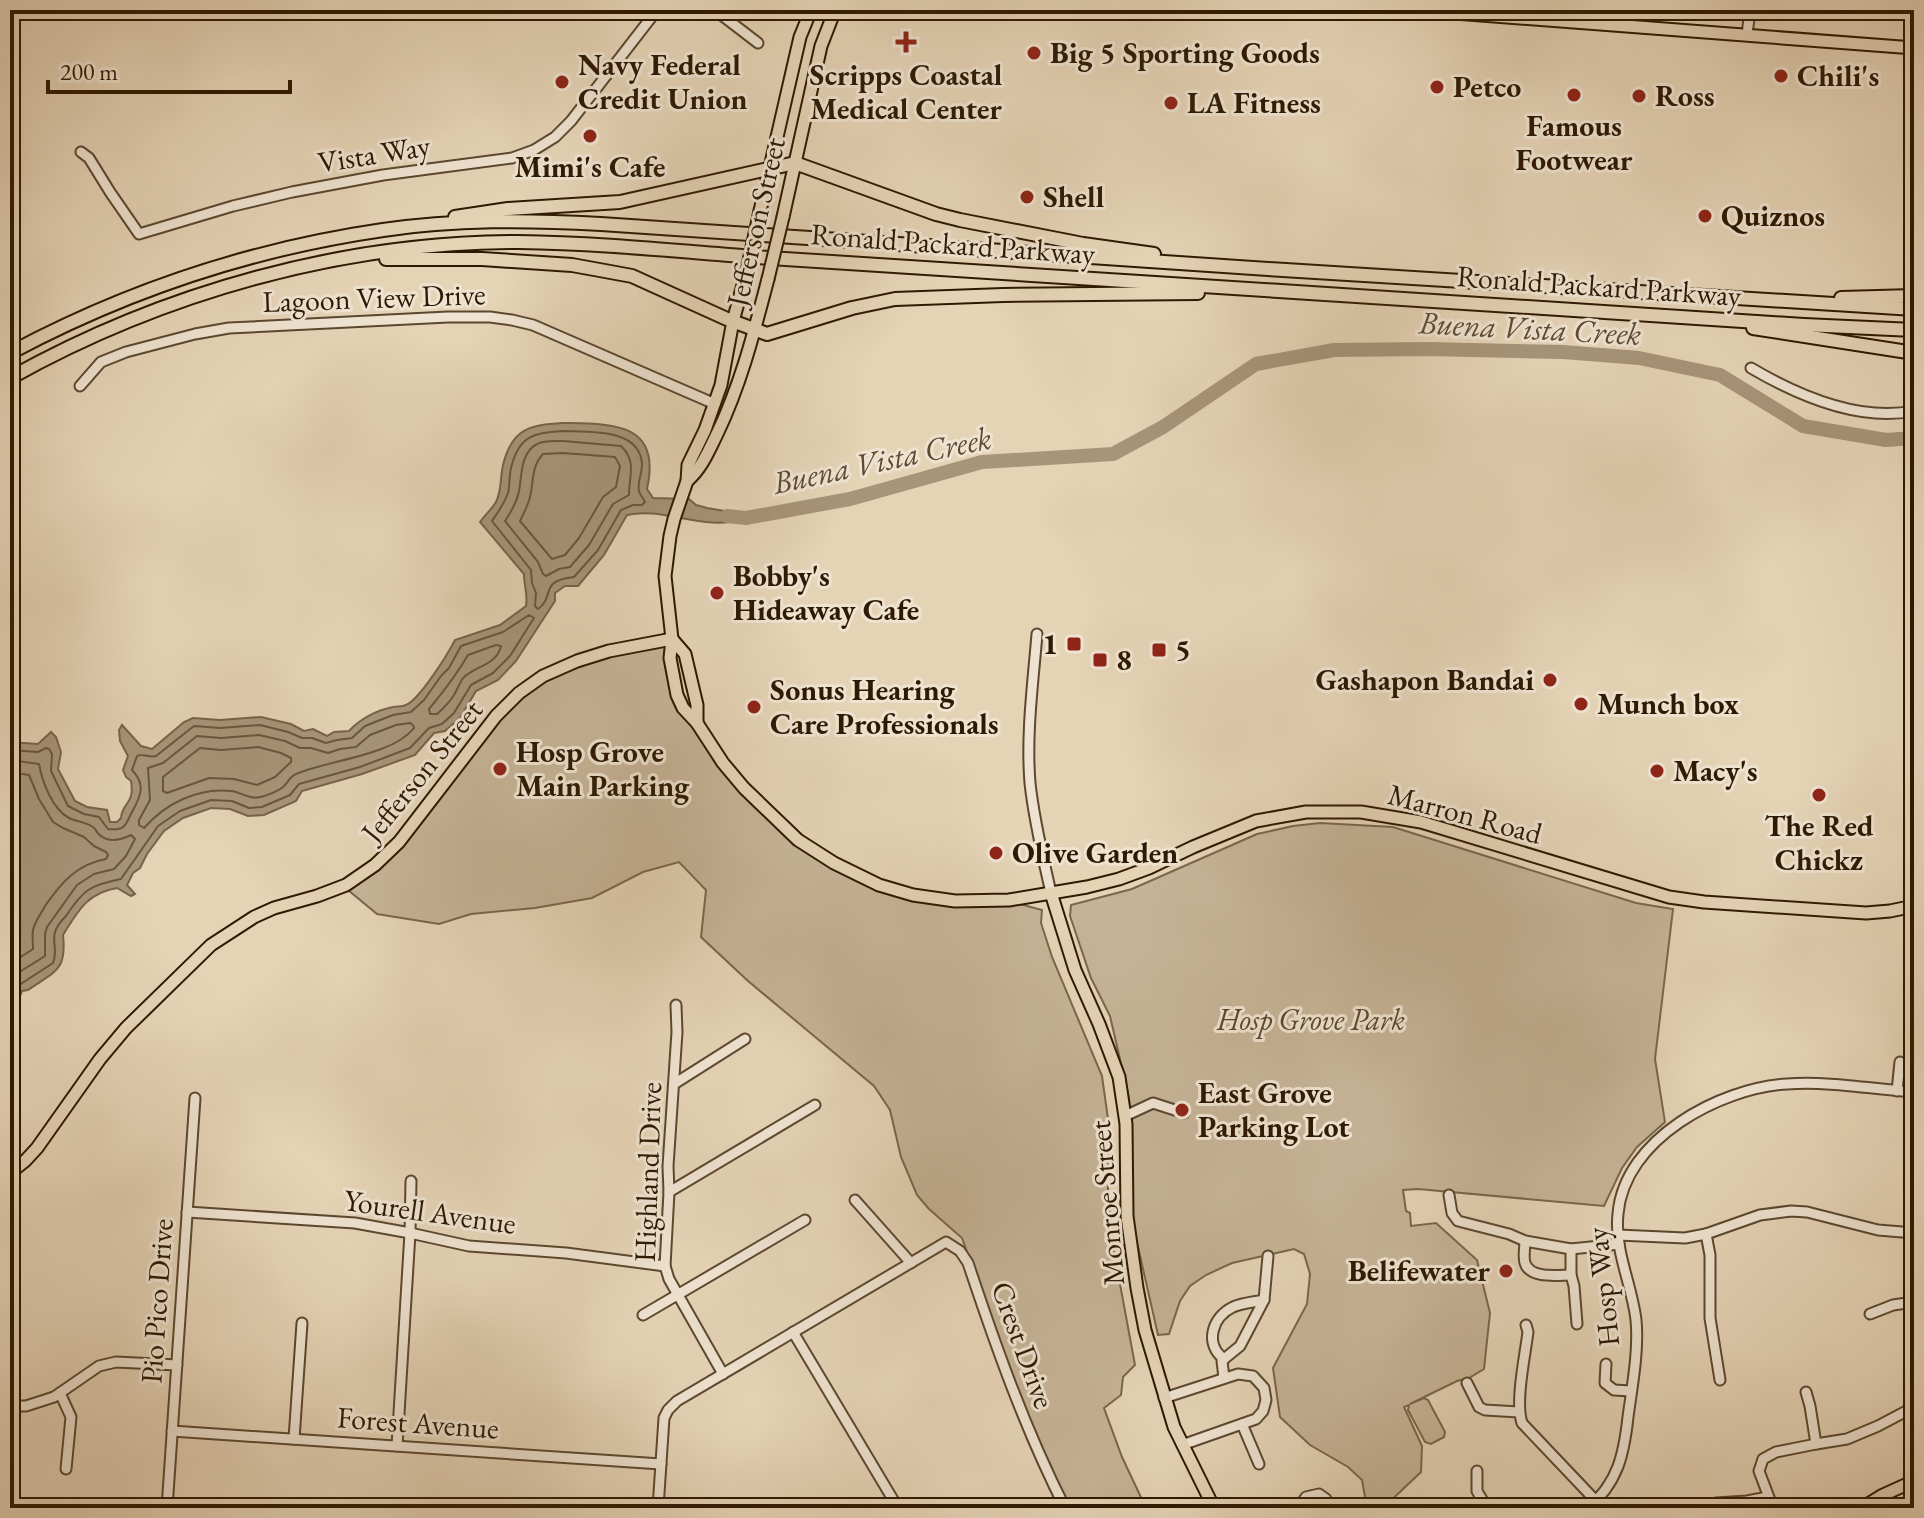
<svg xmlns="http://www.w3.org/2000/svg" width="1924" height="1518" viewBox="0 0 1924 1518" font-family="'EB Garamond',serif">
	<style>
		.green { fill: #c6b397; stroke: #7a664c; stroke-width: 2 }
		.water { fill: #a79479; stroke: #776349; stroke-width: 2 }
		.lines { fill: none; stroke-linecap: round; stroke-linejoin: round }
		.shore { stroke: #6a563e; stroke-width: 2 }
		.river { stroke: #a79479; stroke-width: 14 }
		.minor-casing { stroke: #5c482f; stroke-width: 13 }
		.major-casing { stroke: #2e1902; stroke-width: 15 }
		.highway-casing { stroke: #2e1902; stroke-width: 16 }
		.minor { stroke: #eee2d0; stroke-width: 9 }
		.major { stroke: #e5d3b6; stroke-width: 11 }
		.highway { stroke: #e5d3b6; stroke-width: 12 }
		.major-bridge-casing { stroke: #2e1902; stroke-width: 15; stroke-linecap: butt }
		.major-bridge { stroke: #e5d3b6; stroke-width: 11 }
		.poi-dot { fill: #8f2418; stroke: #eee2d0; stroke-width: 3 }
		.labels { text-anchor: middle; stroke-width: 6; stroke-linejoin: round; paint-order: stroke }
		.poi-label { font-size: 30px; font-weight: bold; fill: #2e1902; stroke: #eee2d0; text-anchor: start }
		.street-label { font-size: 30px; fill: #2e1902; stroke: #eee2d0 }
		.park-label { font-size: 30px; font-style: italic; fill: #5c472f; stroke: #eee2d0 }
		.water-label { font-size: 32px; font-style: italic; fill: #5e4a32; stroke: #eee2d0 }
	</style>
	<rect width="100%" height="100%" fill="#e5d3b6"/>
	<filter id="stains"><feTurbulence type="fractalNoise" baseFrequency=".0025" numOctaves="4"/><feColorMatrix values="0 0 0 0 .2 0 0 0 0 .09 0 0 0 0 .02 0 0 0 .5 -.17"/></filter>
	<radialGradient id="worn" r=".72"><stop offset=".6" stop-color="#630" stop-opacity="0"/><stop offset="1" stop-color="#630" stop-opacity=".3"/></radialGradient>
	<g class="green">
		<path d="M668,644L686,709L769,819L884,890L1016,903L1042,910L1041,923L1052,957L1102,1076L1109,1126L1108,1190L1112,1241L1135,1365L1123,1377L1121,1395L1104,1408L1122,1457L1146,1508H1069L1014,1384L962,1238L929,1209L917,1195L901,1157L890,1110L874,1086L748,981L701,937L706,890L679,862L643,872L592,898L535,908L471,914L439,924L377,914L348,890C358,883 369,877 379,869C415,837 443,793 472,755C489,732 506,708 529,691C570,661 620,652 668,644Z"/>
		<path d="M1320,823L1393,827L1636,903L1673,909L1655,1059L1665,1122L1637,1147L1622,1168L1604,1206L1418,1189L1403,1190L1406,1211L1410,1213L1411,1226L1436,1223L1477,1260L1490,1313L1484,1369L1469,1378L1457,1381L1410,1404L1424,1398L1428,1400L1445,1432L1444,1437L1431,1444L1425,1442L1408,1410L1409,1405L1404,1407L1422,1446L1421,1472L1383,1508H1367L1362,1480L1348,1467L1310,1445L1280,1417L1273,1368L1307,1304L1310,1274L1304,1254L1294,1249L1232,1263L1206,1275L1190,1286L1180,1301L1169,1334L1158,1335L1129,1207L1131,1138L1129,1098L1110,1016L1091,978L1070,916L1071,905L1132,889L1257,834L1293,826Z"/>
	</g>
	<path class="water" d="M563,423C613,424 662,422 647,489L653,498L689,499L696,505L707,508L742,514L746,518C704,533 664,506 627,515L604,555L578,586H565L555,593V601L516,661L498,680L476,691L460,718L445,731L434,733L415,755L362,774L302,791L296,801L264,815L248,816L230,809L211,808L183,818L164,831L147,854L140,868L133,873L127,885L135,894L131,896L117,888C87,893 78,911 63,935C67,971 55,971 28,990L22,991L19,999L10,998V742L38,744L51,732L56,737L61,752L58,769L75,801L87,807L107,810L110,822H117L121,818C122,802 135,805 131,781L126,777L123,770L128,756L120,741L119,730L122,725L141,746L152,749L184,722L193,718L220,720L261,717L291,724L304,731L313,729L327,736L334,732L349,731C360,719 377,710 393,707C397,706 402,707 406,705C419,700 448,654 455,640L500,625L526,606C528,594 524,586 524,574L480,522C485,515 492,509 496,502C502,490 500,478 503,465C512,428 530,425 563,423Z"/>
	<g class="lines">
		<g class="shore">
			<path d="M563,431C590,432 641,428 642,465C642,473 637,483 639,491C640,495 643,498 645,502L642,505H633L621,510L598,550L574,577C538,581 556,596 538,609L535,606L536,593L532,583L531,570L492,521C498,512 504,504 508,493C510,485 509,476 511,468C519,435 534,433 563,431Z"/>
			<path d="M563,441L621,446C637,461 629,476 629,495L613,504L589,545L570,567L559,569L546,576L543,574L538,562L505,521C511,512 517,502 519,491C522,476 520,453 537,444C544,440 555,441 563,441Z"/>
			<path d="M563,453L615,457L620,466L616,487L603,497L579,538L565,555L552,559L520,521C524,513 528,505 530,497C534,481 531,467 543,454Z"/>
			<path d="M496,645L501,646C497,665 475,666 463,678C460,682 457,690 454,695C449,703 444,708 437,714H430L429,709C444,691 457,674 468,655Z"/>
			<path d="M410,723L413,725L414,728C392,756 328,760 296,774C289,777 288,783 283,787C278,791 266,796 260,797C250,800 241,792 231,791C198,787 165,804 144,828L139,825V820L150,800L148,768L163,763L197,736L221,738L259,735L285,741L300,748H311L328,753L340,749L356,747L370,735L396,725Z"/>
			<path d="M258,747L281,753L291,758V762L275,777L257,785L234,779L209,778L167,793L163,791V777L200,748L221,750Z"/>
			<path d="M10,750L38,752L46,748L49,749L52,754L51,771L68,806L84,814L99,817L108,829C126,831 125,825 132,812C141,796 146,784 132,770L137,756C142,753 150,758 156,756L194,726L220,728L260,725L288,732L302,738H312L326,743L337,740L352,738L365,726L393,715L411,712L424,700L441,676L449,668L461,646L503,632L529,615L534,618L510,656L493,673L471,685L454,713L442,724L429,728L410,748L360,767L299,784L290,795L262,807L249,808L232,801L211,800L180,811L158,826L121,879C90,885 83,890 66,916C62,920 57,926 55,932C52,942 58,952 53,963L10,991"/>
			<path d="M10,760L39,764C42,781 52,809 69,818C75,821 88,823 93,827C96,829 97,834 101,836C110,843 121,840 131,835L135,839L126,856L114,869L94,874L77,885L47,927L45,934V956L10,978"/>
			<path d="M10,772L29,775L39,799L53,822L63,828L84,837L94,846L106,852L108,855L106,859C77,864 61,883 45,906C41,914 35,921 33,930C32,936 33,943 33,949L10,964"/>
		</g>
		<path class="river" d="M727,516L746,518L850,499L982,462L1113,454L1163,427L1256,364L1334,350L1428,349L1563,352L1639,358L1720,375L1803,426L1886,440L1914,438"/>
		<g class="minor-casing">
			<g id="minor">
				<path d="M715,10L758,43"/>
				<path d="M1747,35L1750,10"/>
				<path d="M81,152L89,158L110,192L139,234L233,206L292,192L383,175L512,158L534,150L555,137L571,121L657,10"/>
				<path d="M1751,368C1797,395 1859,422 1914,411"/>
				<path d="M80,386L101,362L126,352L195,334L229,328L448,317H490L512,320L533,325L715,404"/>
				<path d="M1037,634C1033,683 1026,734 1030,783C1034,821 1043,857 1051,893"/>
				<path d="M676,1005L677,1032L668,1166L669,1192L665,1266L669,1279L723,1374"/>
				<path d="M674,1084L745,1039"/>
				<path d="M1897,1091L1900,1062"/>
				<path d="M1125,1116L1153,1103L1184,1113"/>
				<path d="M669,1192L815,1105"/>
				<path d="M1449,1195L1452,1213L1458,1221L1509,1234L1525,1241L1571,1249L1619,1244"/>
				<path d="M855,1200L911,1263"/>
				<path d="M187,1212L355,1223L410,1233L469,1246L566,1253L665,1266"/>
				<path d="M1706,1234L1710,1255V1318L1720,1380"/>
				<path d="M1618,1235L1685,1238L1706,1234L1760,1215L1791,1211L1807,1212L1878,1230L1914,1233"/>
				<path d="M1525,1241C1525,1247 1523,1257 1525,1263C1530,1279 1557,1275 1571,1275"/>
				<path d="M1571,1249V1275L1574,1286L1577,1324"/>
				<path d="M1870,1314L1893,1305L1914,1302"/>
				<path d="M643,1315L805,1220"/>
				<path d="M1526,1325L1528,1332C1525,1356 1515,1402 1522,1423L1596,1501"/>
				<path d="M793,1332L898,1508"/>
				<path d="M1224,1359L1240,1346L1264,1300L1268,1256"/>
				<path d="M1606,1364L1605,1383L1614,1390L1631,1391"/>
				<path d="M1224,1378L1222,1361L1224,1359C1204,1344 1212,1317 1233,1307C1242,1303 1254,1302 1264,1300"/>
				<path d="M1467,1383L1479,1407L1485,1410L1519,1412"/>
				<path d="M60,1393L71,1417L66,1469"/>
				<path d="M1164,1398L1238,1374L1253,1376L1264,1388L1266,1400L1263,1411L1256,1419L1182,1445"/>
				<path d="M10,1406H26L54,1397L99,1366L116,1362L177,1365"/>
				<path d="M1242,1424L1259,1464"/>
				<path d="M172,1431L661,1464"/>
				<path d="M294,1439L302,1323"/>
				<path d="M1816,1444L1847,1439L1878,1426L1914,1407"/>
				<path d="M397,1446L410,1233L411,1181"/>
				<path d="M1477,1471V1491L1487,1508"/>
				<path d="M167,1508L195,1098"/>
				<path d="M658,1508L664,1418L668,1410L677,1401L946,1242L960,1251L968,1263C996,1347 1025,1429 1065,1508"/>
				<path d="M1298,1508L1306,1497L1319,1494L1326,1499L1329,1508"/>
				<path d="M1588,1508C1618,1483 1624,1454 1628,1417C1632,1387 1639,1350 1636,1320C1632,1285 1614,1250 1618,1214C1624,1139 1720,1088 1787,1084C1829,1081 1872,1089 1914,1092"/>
				<path d="M1711,1508L1716,1503L1747,1501L1768,1497"/>
				<path d="M1773,1508L1759,1471L1763,1459L1776,1452L1816,1444L1810,1406L1806,1392"/>
			</g>
		</g>
		<g class="major-casing">
			<g id="major">
				<path d="M1415,10L1914,48"/>
				<path d="M760,211L800,37L811,10"/>
				<path d="M783,217L821,46L835,10"/>
				<path d="M746,274L733,321L721,385L705,430L688,465L687,481L674,519L670,536L665,576L672,639L670,658L677,695L683,708L697,723L723,763L744,788L798,840L834,863L879,885L913,895L955,901L1009,900L1087,887L1119,879L1149,868L1193,847L1256,821L1306,812H1361L1421,822L1669,897L1704,902L1866,913L1890,911L1914,906"/>
				<path d="M687,481C702,468 708,452 717,434C741,384 754,332 768,279"/>
				<path d="M672,639L685,654L697,705V723"/>
				<path d="M1051,893L1075,970L1099,1024L1119,1077L1126,1124L1127,1216L1137,1288L1145,1330L1174,1427L1214,1508"/>
				<path d="M10,1173L25,1161L37,1148L100,1059L126,1028L211,945L254,917L274,908L317,896L346,885L375,865L399,842L496,716L519,693L543,676L577,661L609,651L672,639"/>
				<path d="M1862,1508L1883,1495L1914,1481"/>
			</g>
		</g>
		<g class="highway-casing">
			<g id="highway">
				<path d="M455,217L508,209L620,202L795,163L936,214L960,220L1083,244L1154,254"/>
				<path d="M386,259H482L572,265L605,271L632,276L727,319L767,334L852,308L895,299L1003,295L1198,293"/>
				<path d="M1841,298L1914,296"/>
				<path d="M1753,328L1914,353"/>
				<path d="M10,353C126,291 252,249 383,230C455,219 529,220 601,224L1268,269L1914,309"/>
				<path d="M10,378C164,292 343,242 519,242C598,243 676,251 755,257L1804,325L1914,330"/>
			</g>
		</g>
		<use href="#minor" class="minor"/>
		<use href="#major" class="major"/>
		<use href="#highway" class="highway"/>
		<g class="major-bridge-casing">
			<g id="major-bridge">
				<path d="M746,274L760,211"/>
				<path d="M768,279L783,217"/>
			</g>
		</g>
		<use href="#major-bridge" class="major-bridge"/>
	</g>
	<g class="poi-dot">
		<path d="M902 30h8v8h8v8h-8v8h-8v-8h-8v-8h8z"/>
		<circle cx="1034" cy="53" r="8"/>
		<circle cx="1781" cy="76" r="8"/>
		<circle cx="562" cy="82" r="8"/>
		<circle cx="1437" cy="87" r="8"/>
		<circle cx="1574" cy="95" r="8"/>
		<circle cx="1639" cy="96" r="8"/>
		<circle cx="1171" cy="103" r="8"/>
		<circle cx="590" cy="136" r="8"/>
		<circle cx="1027" cy="197" r="8"/>
		<circle cx="1705" cy="216" r="8"/>
		<circle cx="717" cy="593" r="8"/>
		<rect x="1066" y="636" width="16" height="16" rx="4"/>
		<rect x="1151" y="642" width="16" height="16" rx="4"/>
		<rect x="1092" y="652" width="16" height="16" rx="4"/>
		<circle cx="1550" cy="680" r="8"/>
		<circle cx="1581" cy="704" r="8"/>
		<circle cx="754" cy="707" r="8"/>
		<circle cx="500" cy="769" r="8"/>
		<circle cx="1657" cy="771" r="8"/>
		<circle cx="1819" cy="795" r="8"/>
		<circle cx="996" cy="853" r="8"/>
		<circle cx="1182" cy="1110" r="8"/>
		<circle cx="1506" cy="1271" r="8"/>
	</g>
	<g class="labels">
		<g class="poi-label">
			<text x="1050" y="63">Big 5 Sporting Goods</text>
			<text x="578" y="75">Navy Federal<tspan x="578" dy="34">Credit Union</tspan></text>
			<text x="906" y="85" text-anchor="middle">Scripps Coastal<tspan x="906" dy="34">Medical Center</tspan></text>
			<text x="1797" y="86">Chili's</text>
			<text x="1453" y="97">Petco</text>
			<text x="1655" y="106">Ross</text>
			<text x="1187" y="113">LA Fitness</text>
			<text x="1574" y="136" text-anchor="middle">Famous<tspan x="1574" dy="34">Footwear</tspan></text>
			<text x="590" y="177" text-anchor="middle">Mimi's Cafe</text>
			<text x="1043" y="207">Shell</text>
			<text x="1721" y="226">Quiznos</text>
			<text x="733" y="586">Bobby's<tspan x="733" dy="34">Hideaway Cafe</tspan></text>
			<text x="1058" y="654" text-anchor="end">1</text>
			<text x="1175" y="660">5</text>
			<text x="1116" y="670">8</text>
			<text x="1534" y="690" text-anchor="end">Gashapon Bandai</text>
			<text x="770" y="700">Sonus Hearing<tspan x="770" dy="34">Care Professionals</tspan></text>
			<text x="1597" y="714">Munch box</text>
			<text x="516" y="762">Hosp Grove<tspan x="516" dy="34">Main Parking</tspan></text>
			<text x="1673" y="781">Macy's</text>
			<text x="1819" y="836" text-anchor="middle">The Red<tspan x="1819" dy="34">Chickz</tspan></text>
			<text x="1012" y="863">Olive Garden</text>
			<text x="1198" y="1103">East Grove<tspan x="1198" dy="34">Parking Lot</tspan></text>
			<text x="1490" y="1281" text-anchor="end">Belifewater</text>
		</g>
		<g class="street-label">
			<text transform="translate(374 154) rotate(-9)" y="10">Vista Way</text>
			<text transform="translate(756 222) rotate(-77)" y="10">Jefferson Street</text>
			<text transform="translate(953 244) rotate(4)" y="10">Ronald Packard Parkway</text>
			<text transform="translate(1599 286) rotate(4)" y="10">Ronald Packard Parkway</text>
			<text transform="translate(374 298) rotate(-2)" y="10">Lagoon View Drive</text>
			<text transform="translate(422 771) rotate(-51)" y="10">Jefferson Street</text>
			<text transform="translate(1465 814) rotate(15)" y="10">Marron Road</text>
			<text transform="translate(648 1172) rotate(-88)" y="10">Highland Drive</text>
			<text transform="translate(1107 1203) rotate(-95)" y="10">Monroe Street</text>
			<text transform="translate(430 1212) rotate(8)" y="10">Yourell Avenue</text>
			<text transform="translate(1603 1287) rotate(-96)" y="10">Hosp Way</text>
			<text transform="translate(157 1301) rotate(-86)" y="10">Pio Pico Drive</text>
			<text transform="translate(1023 1345) rotate(70)" y="10">Crest Drive</text>
			<text transform="translate(418 1423) rotate(4)" y="10">Forest Avenue</text>
		</g>
		<g class="park-label">
			<text x="1311" y="1030">Hosp Grove Park</text>
		</g>
		<g class="water-label">
			<text transform="translate(1530 328) rotate(3)" y="11">Buena Vista Creek</text>
			<text transform="translate(882 460) rotate(-12)" y="11">Buena Vista Creek</text>
		</g>
	</g>
	<rect width="1924" height="1518" fill="none" stroke="#e5d3b6" stroke-width="40"/>
	<rect x="12" y="12" width="1900" height="1494" fill="none" stroke="#2e1902" stroke-width="4"/>
	<rect x="20" y="20" width="1884" height="1478" fill="none" stroke="#2e1902" stroke-width="2"/>
	<path d="M48 80v12h242v-12" fill="none" stroke="#2e1902" stroke-width="4"/>
	<text x="60" y="80" font-size="24" fill="#2e1902" stroke="#eee2d0" stroke-width="6" paint-order="stroke">200 m</text>
	<rect width="100%" height="100%" filter="url(#stains)"/>
	<rect width="100%" height="100%" fill="url(#worn)"/>
</svg>
